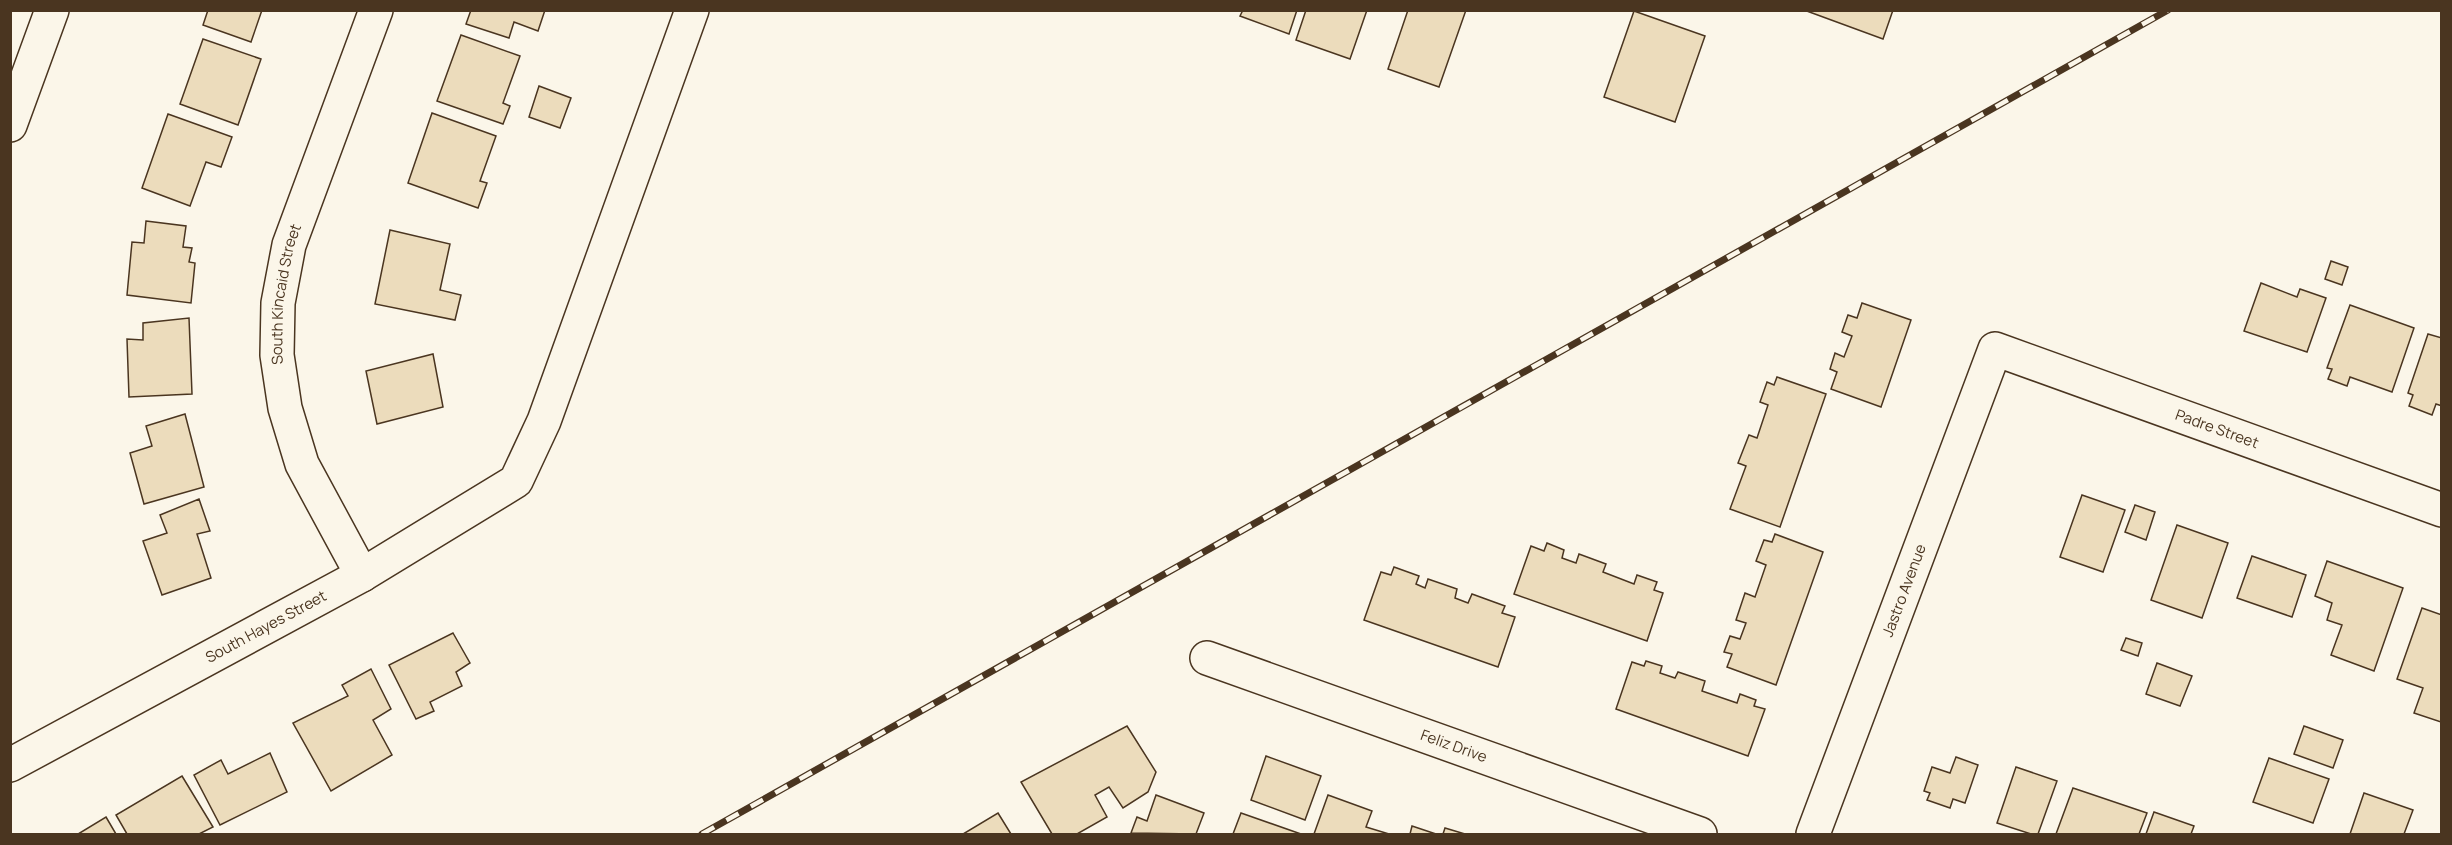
<svg xmlns="http://www.w3.org/2000/svg" width="2452" height="845" viewBox="0 0 2452 845" font-family="Manrope,sans-serif">
	<style>
		.building { fill: #ecdcbc; stroke: #4a3520; stroke-width: 1.5 }
		.lines { fill: none; stroke-linecap: round; stroke-linejoin: round }
		.minor-casing { stroke: #4a3520; stroke-width: 36 }
		.minor { stroke: #fbf6e9; stroke-width: 33 }
		.rail-casing { stroke: #4a3520; stroke-width: 7 }
		.rail { stroke: #fbf6e9; stroke-width: 4.5; stroke-dasharray: 14; stroke-linecap: butt }
		.labels { text-anchor: middle; stroke-width: 4.5; stroke-linejoin: round; paint-order: stroke }
		.street-label { font-size: 15px; fill: #4a3520; stroke: #fbf6e9 }
	</style>
	<rect width="100%" height="100%" fill="#fbf6e9"/>
	<g class="building">
		<path d="M208,10H262L251,42L203,25Z"/>
		<path d="M471,10H545L538,31L514,22L509,38L466,24Z"/>
		<path d="M1243,10H1297L1289,34L1240,16Z"/>
		<path d="M1306,10H1367L1350,59L1296,40Z"/>
		<path d="M1408,10H1466L1439,87L1388,69Z"/>
		<path d="M1804,10H1893L1883,39Z"/>
		<path d="M1634,11L1705,36L1675,122L1604,97Z"/>
		<path d="M461,35L520,56L503,103L510,106L503,124L437,101Z"/>
		<path d="M203,39L261,59L238,125L180,104Z"/>
		<path d="M539,86L571,98L560,128L529,117Z"/>
		<path d="M432,113L496,136L480,181L487,183L478,208L408,183Z"/>
		<path d="M168,114L232,137L221,167L206,162L190,206L142,188Z"/>
		<path d="M146,221L186,226L183,247L192,248L189,262L195,263L191,303L127,295L132,242L144,243Z"/>
		<path d="M390,230L450,244L440,290L461,295L455,320L375,304Z"/>
		<path d="M2331,261L2348,267L2342,285L2325,279Z"/>
		<path d="M2261,283L2297,297L2300,289L2326,298L2307,352L2244,331Z"/>
		<path d="M1862,303L1911,320L1881,407L1831,389L1837,372L1830,369L1835,353L1844,357L1852,336L1842,332L1848,315L1857,318Z"/>
		<path d="M2350,305L2414,328L2392,392L2350,377L2347,386L2328,379L2332,369L2327,368Z"/>
		<path d="M189,318L192,394L129,397L127,339L143,340V323Z"/>
		<path d="M2428,334L2442,338V406L2436,404L2432,415L2409,406L2413,395L2408,393Z"/>
		<path d="M433,354L443,407L377,424L366,371Z"/>
		<path d="M1777,377L1826,394L1780,527L1730,509L1746,466L1738,463L1749,435L1757,438L1768,405L1760,402L1767,382L1774,385Z"/>
		<path d="M185,414L204,487L144,504L130,453L152,446L146,426Z"/>
		<path d="M2082,495L2125,510L2103,572L2060,557Z"/>
		<path d="M199,499L210,531L197,534L211,578L162,595L143,541L167,533L160,515Z"/>
		<path d="M2135,505L2155,512L2146,540L2125,532Z"/>
		<path d="M2177,525L2228,543L2202,618L2151,600Z"/>
		<path d="M1775,534L1823,552L1776,685L1727,667L1732,654L1724,652L1730,636L1740,639L1746,623L1736,620L1745,593L1755,597L1766,565L1756,561L1764,540L1772,542Z"/>
		<path d="M1547,543L1564,550L1562,558L1576,563L1579,554L1606,564L1603,572L1634,584L1637,575L1657,582L1654,590L1663,593L1647,641L1514,594L1531,546L1544,551Z"/>
		<path d="M2252,556L2306,575L2292,617L2237,598Z"/>
		<path d="M2327,561L2403,588L2374,671L2331,655L2342,625L2327,620L2332,603L2315,596Z"/>
		<path d="M1394,567L1419,576L1416,584L1425,588L1428,579L1457,589L1455,598L1468,603L1472,594L1505,606L1502,613L1515,617L1498,667L1364,620L1381,572L1391,575Z"/>
		<path d="M2422,608L2442,615L2441,722L2414,713L2423,688L2397,679Z"/>
		<path d="M453,633L470,663L456,672L462,686L430,702L434,711L416,719L389,665Z"/>
		<path d="M2126,638L2142,643L2138,656L2121,650Z"/>
		<path d="M1646,661L1662,666L1660,673L1675,678L1678,672L1705,681L1702,691L1737,703L1740,694L1756,700L1754,706L1765,709L1748,756L1616,709L1632,662L1644,666Z"/>
		<path d="M2157,663L2192,676L2180,706L2146,694Z"/>
		<path d="M371,669L391,709L373,720L392,755L331,791L293,723L348,696L342,685Z"/>
		<path d="M1127,726L1156,772L1148,792L1123,808L1109,787L1095,795L1107,817L1077,834H1052L1021,782Z"/>
		<path d="M2304,726L2343,740L2333,768L2294,754Z"/>
		<path d="M270,753L287,792L220,825L194,775L221,760L228,774Z"/>
		<path d="M1266,756L1321,776L1305,820L1251,800Z"/>
		<path d="M1956,757L1978,765L1965,803L1953,799L1950,808L1927,800L1930,793L1924,791L1932,767L1950,773Z"/>
		<path d="M2269,758L2329,779L2313,823L2253,802Z"/>
		<path d="M2016,767L2057,781L2038,834H2031L1997,823Z"/>
		<path d="M182,776L213,827L199,834H127L116,815Z"/>
		<path d="M2073,788L2147,813L2139,834H2056Z"/>
		<path d="M2364,793L2413,810L2404,834H2350Z"/>
		<path d="M1156,795L1204,813L1196,834L1131,833L1137,817L1147,821Z"/>
		<path d="M1328,795L1372,811L1366,827L1389,834H1314Z"/>
		<path d="M2154,812L2194,826L2191,834H2146Z"/>
		<path d="M998,813L1011,834H963Z"/>
		<path d="M1241,813L1301,834H1233Z"/>
		<path d="M106,817L116,834H78Z"/>
		<path d="M1412,826L1436,834H1410Z"/>
		<path d="M1445,828L1465,834H1443Z"/>
	</g>
	<g class="lines">
		<g class="minor-casing">
			<g id="minor">
				<path d="M10,125L52,10"/>
				<path id="s1" d="M362,575L302,464L285,408L277,355L278,303L289,245L376,10"/>
				<path id="s2" d="M1207,658L1700,834"/>
				<path id="s3" d="M10,765L362,575L516,481L544,421L692,10"/>
				<path id="s4" d="M1813,834L1995,349L2442,510"/>
			</g>
		</g>
		<use href="#minor" class="minor"/>
		<g class="rail-casing">
			<path id="rail" d="M702,834L2168,10"/>
		</g>
		<use href="#rail" class="rail"/>
	</g>
	<g class="labels">
		<g class="street-label">
			<text dy="5" stroke="none"><textPath href="#s1" startOffset="300">South Kincaid Street</textPath></text>
			<text dy="5" stroke="none"><textPath href="#s4" startOffset="754">Padre Street</textPath></text>
			<text dy="5" stroke="none"><textPath href="#s4" startOffset="260">Jastro Avenue</textPath></text>
			<text dy="5" stroke="none"><textPath href="#s3" startOffset="291">South Hayes Street</textPath></text>
			<text dy="5" stroke="none"><textPath href="#s2" startOffset="262">Feliz Drive</textPath></text>
		</g>
	</g>
	<rect width="2452" height="845" fill="none" stroke="#4a3520" stroke-width="24"/>
</svg>
